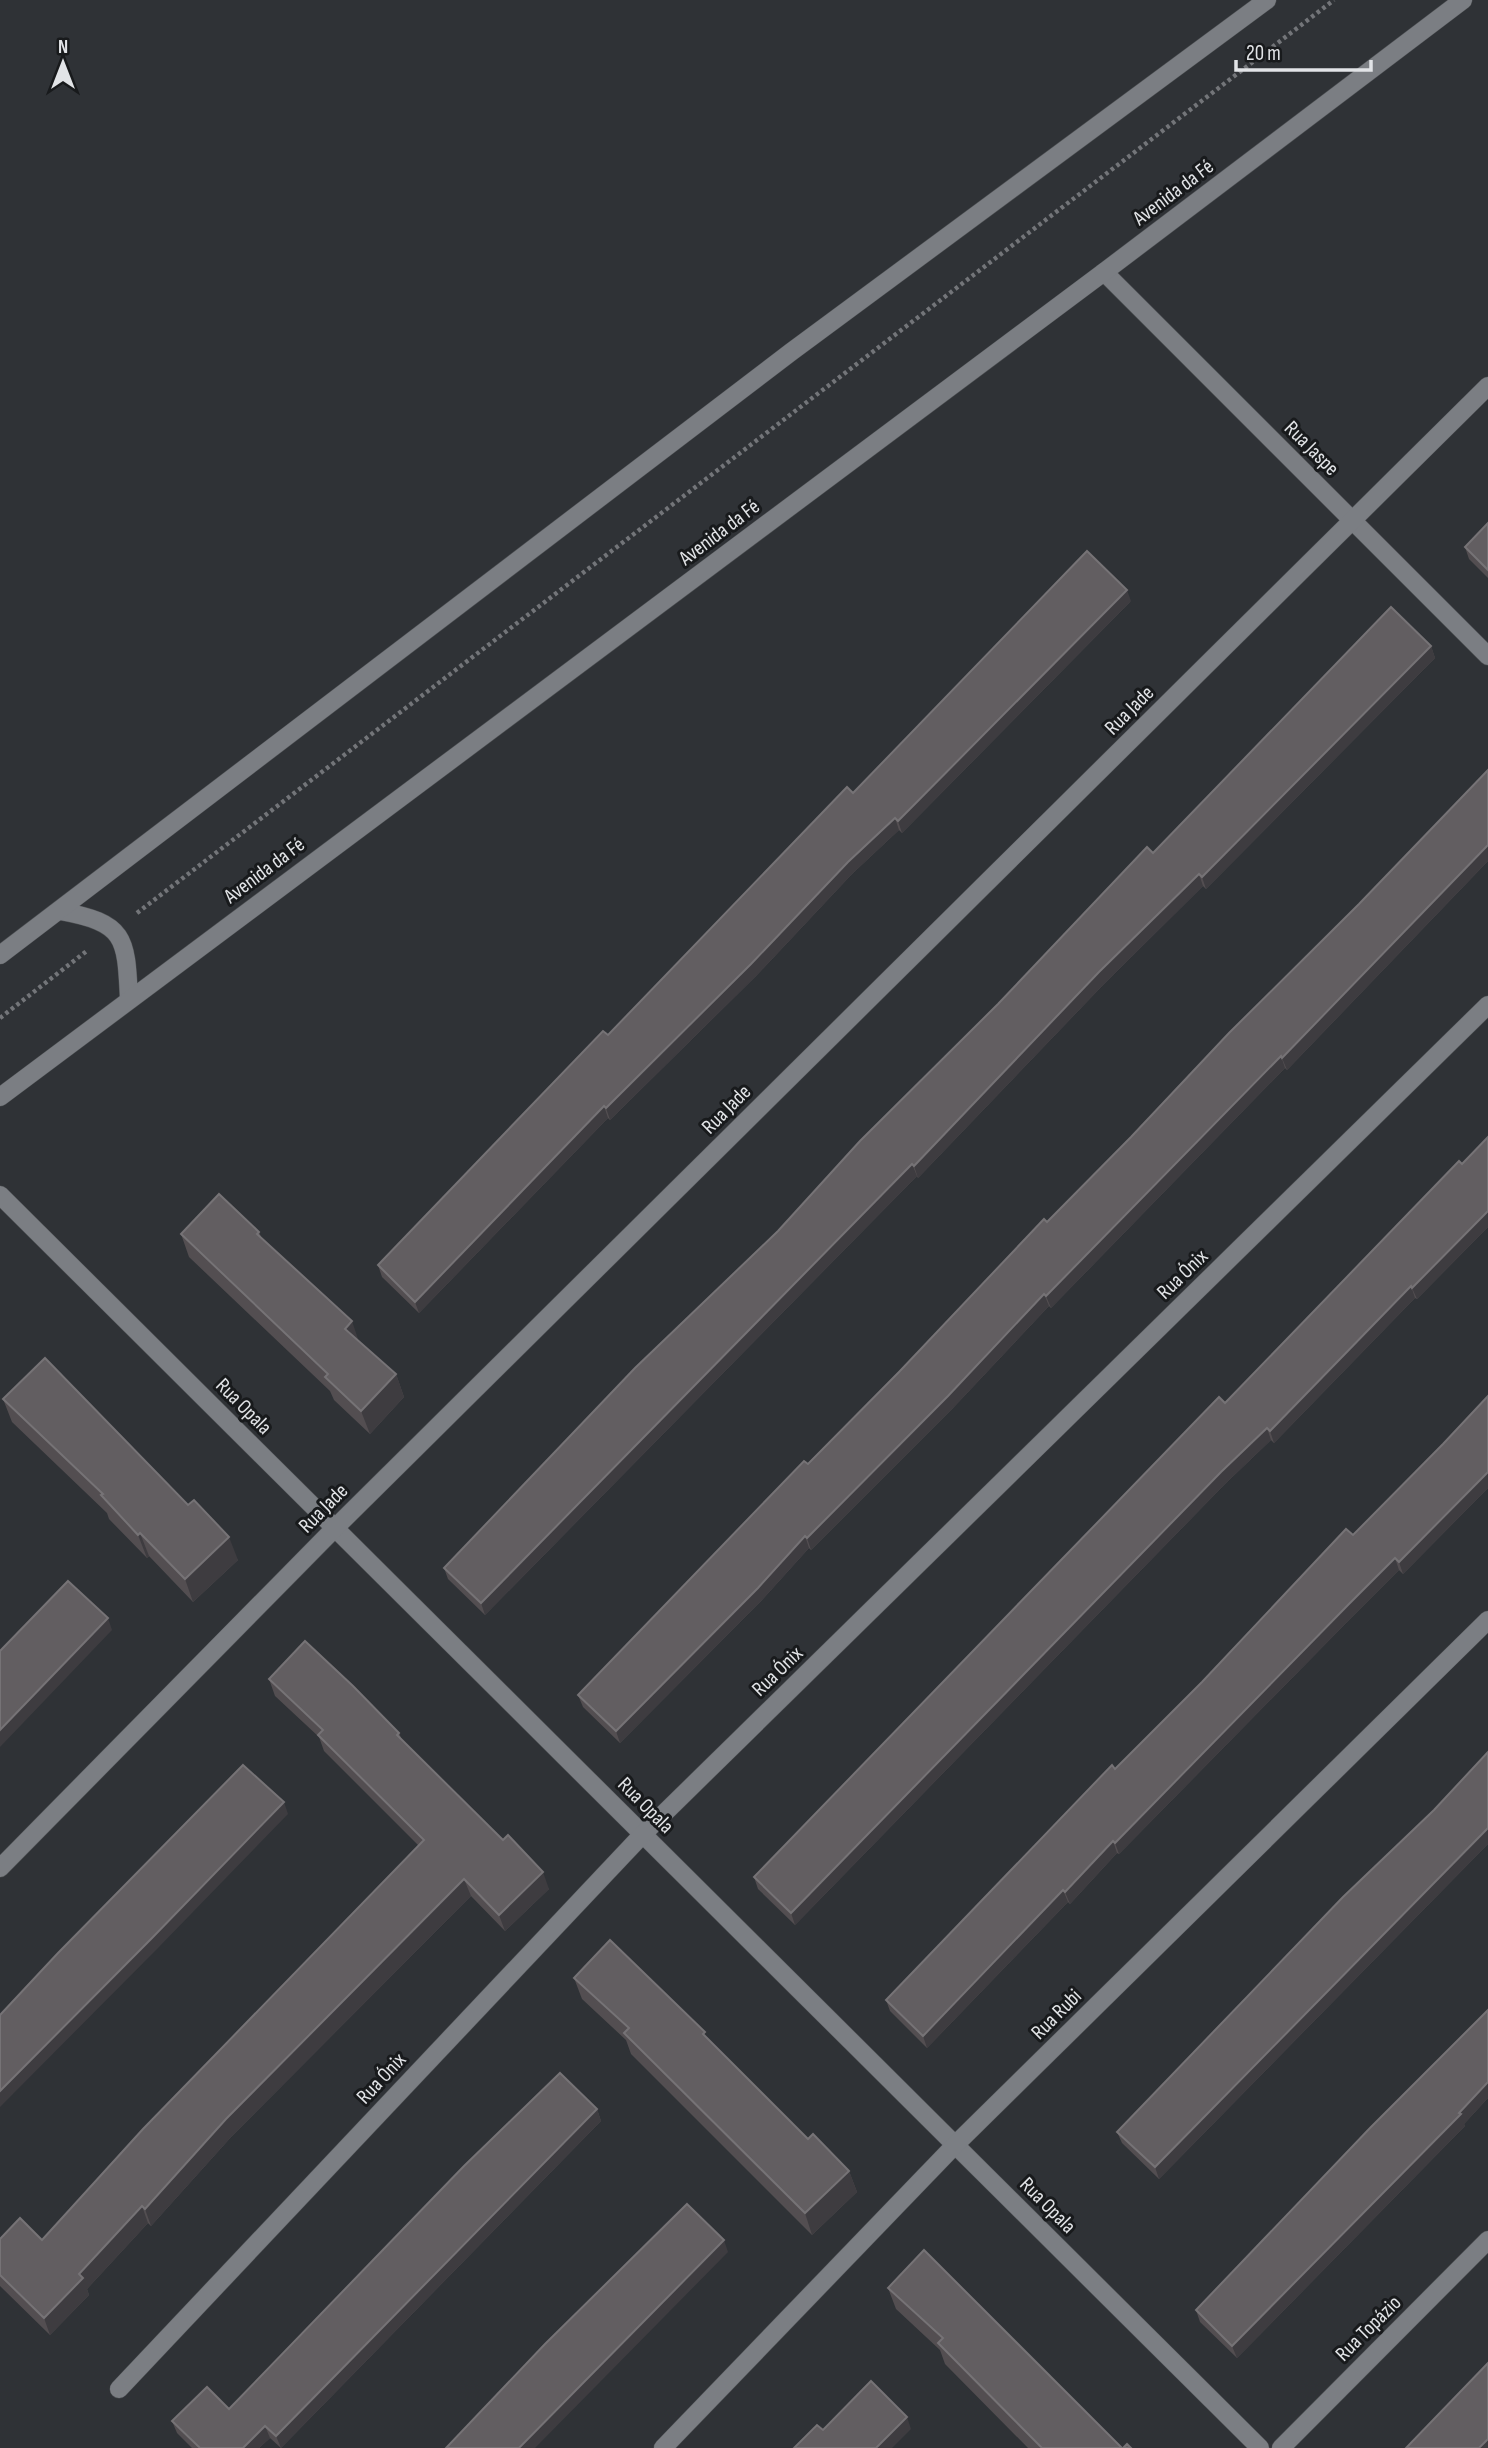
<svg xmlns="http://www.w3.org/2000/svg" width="1488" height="2448" viewBox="0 0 1488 2448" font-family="'Sofia Sans Condensed',sans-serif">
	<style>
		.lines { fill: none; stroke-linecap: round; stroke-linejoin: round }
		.minor-casing { stroke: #4c4f52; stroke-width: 19 }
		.secondary-casing { stroke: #4c4f52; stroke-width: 19 }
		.path { stroke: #737579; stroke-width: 4.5; stroke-dasharray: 3.5 3.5; stroke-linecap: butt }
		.minor { stroke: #7b7e83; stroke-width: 18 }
		.secondary { stroke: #7b7e83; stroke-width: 18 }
		.wall { fill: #534e51 }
		.shaded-wall { fill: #3e3c40 }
		.building { fill: #625e61; stroke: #767376; stroke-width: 2 }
		.labels { text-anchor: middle; stroke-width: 6; stroke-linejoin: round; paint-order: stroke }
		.street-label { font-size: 21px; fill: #e2e4e7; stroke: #181a1c }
	</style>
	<rect width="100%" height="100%" fill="#2f3236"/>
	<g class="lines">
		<g class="minor-casing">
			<g id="minor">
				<path d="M1104,272L1488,656"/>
				<path d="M0,1195L1260,2448"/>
				<path d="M0,1868L335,1528L1488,386"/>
				<path d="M119,2389L643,1834L1488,1005"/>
				<path d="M663,2448L955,2145L1488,1620"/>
				<path d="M1281,2448L1488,2240"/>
			</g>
		</g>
		<g class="secondary-casing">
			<g id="secondary">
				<path d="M60,911C126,923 126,937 129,999"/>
				<path d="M0,955L791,352L1267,0"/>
				<path d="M0,1097L1104,272L1463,0"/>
			</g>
		</g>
		<g class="path">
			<path d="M137,913L1334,0"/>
			<path d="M0,1018L88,950"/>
		</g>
		<use href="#minor" class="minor"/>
		<use href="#secondary" class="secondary"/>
	</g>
	<g class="wall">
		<path d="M1488,523V578L1469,559L1465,547Z"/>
		<path d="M1131,601L902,833L899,830L852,874L756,976L610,1120L608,1118L419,1313L382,1277L378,1265L608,1035L853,793Z"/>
		<path d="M1431,646L1435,658L1206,889L1203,886L1104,984L918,1178L917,1176L485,1615L448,1579L444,1568L1153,853Z"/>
		<path d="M1488,770V861L1287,1070L1285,1068L1051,1308L1049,1306L953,1408L811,1550L809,1548L762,1600L620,1743L583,1707L578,1695L1131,1137L1359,904Z"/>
		<path d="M1488,1137V1227L1417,1299L1415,1298L1274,1443L1271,1440L1225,1484L795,1925L758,1889L754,1877Z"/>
		<path d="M259,1232L262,1239L359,1341L396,1374L404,1397L370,1434L334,1400L330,1391L189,1257L181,1234Z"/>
		<path d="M1488,1396V1488L1403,1574L1399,1570L1352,1617L1119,1854L1117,1853L1070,1904L1068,1902L927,2048L890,2011L886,2000L1115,1769L1353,1535L1443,1444Z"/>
		<path d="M3,1399L188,1505L238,1560L193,1602L149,1556L147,1558L109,1519L107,1513L12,1422Z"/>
		<path d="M269,1679L399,1733L402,1740L549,1889L505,1931L471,1896L232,2136L151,2226L148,2223L87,2289L89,2295L50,2335L0,2286V2239L42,2240L419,1846L324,1751L319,1737L275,1696Z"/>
		<path d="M1488,1752V1844L1159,2179L1122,2143L1117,2132L1434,1810Z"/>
		<path d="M574,1978L708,2039L808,2139L849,2171L857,2192L812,2235L631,2054L626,2040L582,1999Z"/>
		<path d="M1488,2010V2098L1464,2124L1465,2126L1237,2358L1200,2322L1196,2310Z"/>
		<path d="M597,2109L601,2121L281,2448L270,2438L259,2448H192L177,2433L172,2421L229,2409Z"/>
		<path d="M888,2288L1122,2448H1028L945,2364L940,2350L896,2309Z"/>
	</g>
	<g class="shaded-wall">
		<path d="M1127,590L1131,601L902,833L898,821Z"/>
		<path d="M1431,646L1435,658L1206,889L1202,877Z"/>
		<path d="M895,818L899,830L852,874L756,976L610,1120L606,1108L848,862Z"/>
		<path d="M1488,845V861L1287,1070L1282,1058Z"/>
		<path d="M1199,874L1203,886L1104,984L918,1178L914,1166L1099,972Z"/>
		<path d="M1281,1056L1285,1068L1051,1308L1046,1296Z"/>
		<path d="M604,1106L608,1118L419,1313L415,1302Z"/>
		<path d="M912,1164L917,1176L485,1615L481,1603Z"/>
		<path d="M1488,1211V1227L1417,1299L1412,1288Z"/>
		<path d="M1411,1286L1415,1298L1274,1443L1270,1431Z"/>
		<path d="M1044,1294L1049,1306L953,1408L811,1550L807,1538Z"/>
		<path d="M352,1321L360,1345L345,1329Z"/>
		<path d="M396,1374L404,1397L370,1434L361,1411Z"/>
		<path d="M1267,1428L1271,1440L1225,1484L795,1925L791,1913L1221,1472Z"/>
		<path d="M1488,1472V1488L1403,1574L1399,1562Z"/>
		<path d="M140,1533L149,1556L147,1558L138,1535Z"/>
		<path d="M805,1536L809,1548L762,1600L620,1743L616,1731Z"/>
		<path d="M229,1537L238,1560L193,1602L185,1579Z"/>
		<path d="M1395,1558L1399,1570L1352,1617L1119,1854L1115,1843L1348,1605Z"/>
		<path d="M108,1618L112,1630L0,1747V1730Z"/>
		<path d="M284,1802L288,1814L157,1949L0,2107V2091Z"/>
		<path d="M1488,1828V1844L1159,2179L1155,2167Z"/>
		<path d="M1113,1841L1117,1853L1070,1904L1065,1892Z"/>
		<path d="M543,1872L549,1889L505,1931L499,1915Z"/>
		<path d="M464,1879L471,1896L232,2136L151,2226L145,2209L226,2119Z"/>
		<path d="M1063,1890L1068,1902L927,2048L923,2036Z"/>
		<path d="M1488,2082V2098L1464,2124L1465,2126L1237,2358L1232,2346L1459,2113Z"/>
		<path d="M597,2109L601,2121L281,2448L276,2436Z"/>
		<path d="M849,2171L857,2192L812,2235L805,2213Z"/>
		<path d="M142,2206L148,2223L87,2289L89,2295L50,2335L44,2318L79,2274Z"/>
		<path d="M724,2240L728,2252L535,2448H519Z"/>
		<path d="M907,2417L911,2429L892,2448H876Z"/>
		<path d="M265,2426L270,2438L259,2448H243Z"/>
		<path d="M1488,2439V2448H1479Z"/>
	</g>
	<g class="building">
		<path d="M1488,523V570L1465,547Z"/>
		<path d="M1087,551L1127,590L898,821L895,818L848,862L751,964L606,1108L604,1106L415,1302L378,1265L603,1031L608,1035L847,787L853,793Z"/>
		<path d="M1391,607L1431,646L1202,877L1199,874L1099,972L914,1166L912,1164L481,1603L444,1568L635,1368L778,1231L860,1141L998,1004L1147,847L1153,853Z"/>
		<path d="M1488,770V845L1282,1058L1281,1056L1046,1296L1044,1294L948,1396L807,1538L805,1536L758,1588L616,1731L578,1695L804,1461L808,1464L899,1372L1044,1219L1047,1222L1131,1137L1229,1033L1359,904Z"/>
		<path d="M1488,1137V1211L1412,1288L1411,1286L1270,1431L1267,1428L1221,1472L791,1913L754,1877L1219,1397L1225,1403L1459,1161L1462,1164Z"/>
		<path d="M219,1194L259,1232L257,1234L352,1321L345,1329L396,1374L361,1411L325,1377L328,1374L181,1234Z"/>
		<path d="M45,1358L188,1505L194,1500L229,1537L185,1579L140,1533L138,1535L101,1495L103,1494L3,1399Z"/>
		<path d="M1488,1396V1472L1399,1562L1395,1558L1348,1605L1115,1843L1113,1841L1065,1892L1063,1890L923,2036L886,2000L1112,1765L1115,1769L1202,1682L1346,1529L1353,1535L1443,1444Z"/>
		<path d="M68,1581L108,1618L0,1730V1651Z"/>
		<path d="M305,1641L353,1686L399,1733L397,1735L503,1840L508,1835L543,1872L499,1915L464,1879L226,2119L145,2209L142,2206L79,2274L83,2278L44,2318L0,2275V2239L20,2218L42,2240L143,2129L424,1840L318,1735L323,1730L269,1679Z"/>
		<path d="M1488,1752V1828L1155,2167L1117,2132L1343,1897L1434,1810Z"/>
		<path d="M243,1765L284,1802L153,1937L0,2091V2015L58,1953Z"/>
		<path d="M610,1940L705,2032L703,2034L808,2139L813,2134L849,2171L805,2213L624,2033L629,2028L574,1978Z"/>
		<path d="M1488,2010V2082L1459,2113L1461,2114L1232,2346L1196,2310L1370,2128Z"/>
		<path d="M560,2073L597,2109L276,2436L265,2426L243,2448H200L172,2421L207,2387L229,2409L464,2166Z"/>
		<path d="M687,2204L724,2240L519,2448H446L545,2344Z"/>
		<path d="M924,2250L1122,2448H1042L938,2343L943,2338L888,2288Z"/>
		<path d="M1488,2363V2439L1479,2448H1406Z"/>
		<path d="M871,2381L907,2417L876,2448H794L817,2425L823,2430Z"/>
		<path d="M1127,2444L1131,2448H1123Z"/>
	</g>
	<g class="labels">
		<g class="street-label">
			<text transform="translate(1173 192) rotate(-37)" y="7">Avenida da Fé</text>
			<text transform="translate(1312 448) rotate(45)" y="7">Rua Jaspe</text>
			<text transform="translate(719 532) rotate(-37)" y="7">Avenida da Fé</text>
			<text transform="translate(1129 710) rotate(-45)" y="7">Rua Jade</text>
			<text transform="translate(264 870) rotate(-37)" y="7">Avenida da Fé</text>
			<text transform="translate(726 1109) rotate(-45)" y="7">Rua Jade</text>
			<text transform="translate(1182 1274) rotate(-44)" y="7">Rua Ónix</text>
			<text transform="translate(244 1406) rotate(45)" y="7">Rua Opala</text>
			<text transform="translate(323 1508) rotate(-45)" y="7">Rua Jade</text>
			<text transform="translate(777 1671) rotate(-44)" y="7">Rua Ónix</text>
			<text transform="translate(646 1805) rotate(45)" y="7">Rua Opala</text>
			<text transform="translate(1056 2014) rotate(-45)" y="7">Rua Rubi</text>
			<text transform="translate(381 2078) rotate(-47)" y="7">Rua Ónix</text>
			<text transform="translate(1048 2205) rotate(45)" y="7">Rua Opala</text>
			<text transform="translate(1368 2328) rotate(-45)" y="7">Rua Topázio</text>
		</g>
	</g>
	<g transform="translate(63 63)" stroke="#181a1c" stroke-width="5" paint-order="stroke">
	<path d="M0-5L12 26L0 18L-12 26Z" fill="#e2e4e7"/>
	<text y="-10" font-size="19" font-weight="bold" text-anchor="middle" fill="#e2e4e7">N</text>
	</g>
	<path d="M1236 60v10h135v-10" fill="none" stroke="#e2e4e7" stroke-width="3.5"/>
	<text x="1246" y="60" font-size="21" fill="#e2e4e7" stroke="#181a1c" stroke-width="5" paint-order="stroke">20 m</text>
</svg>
